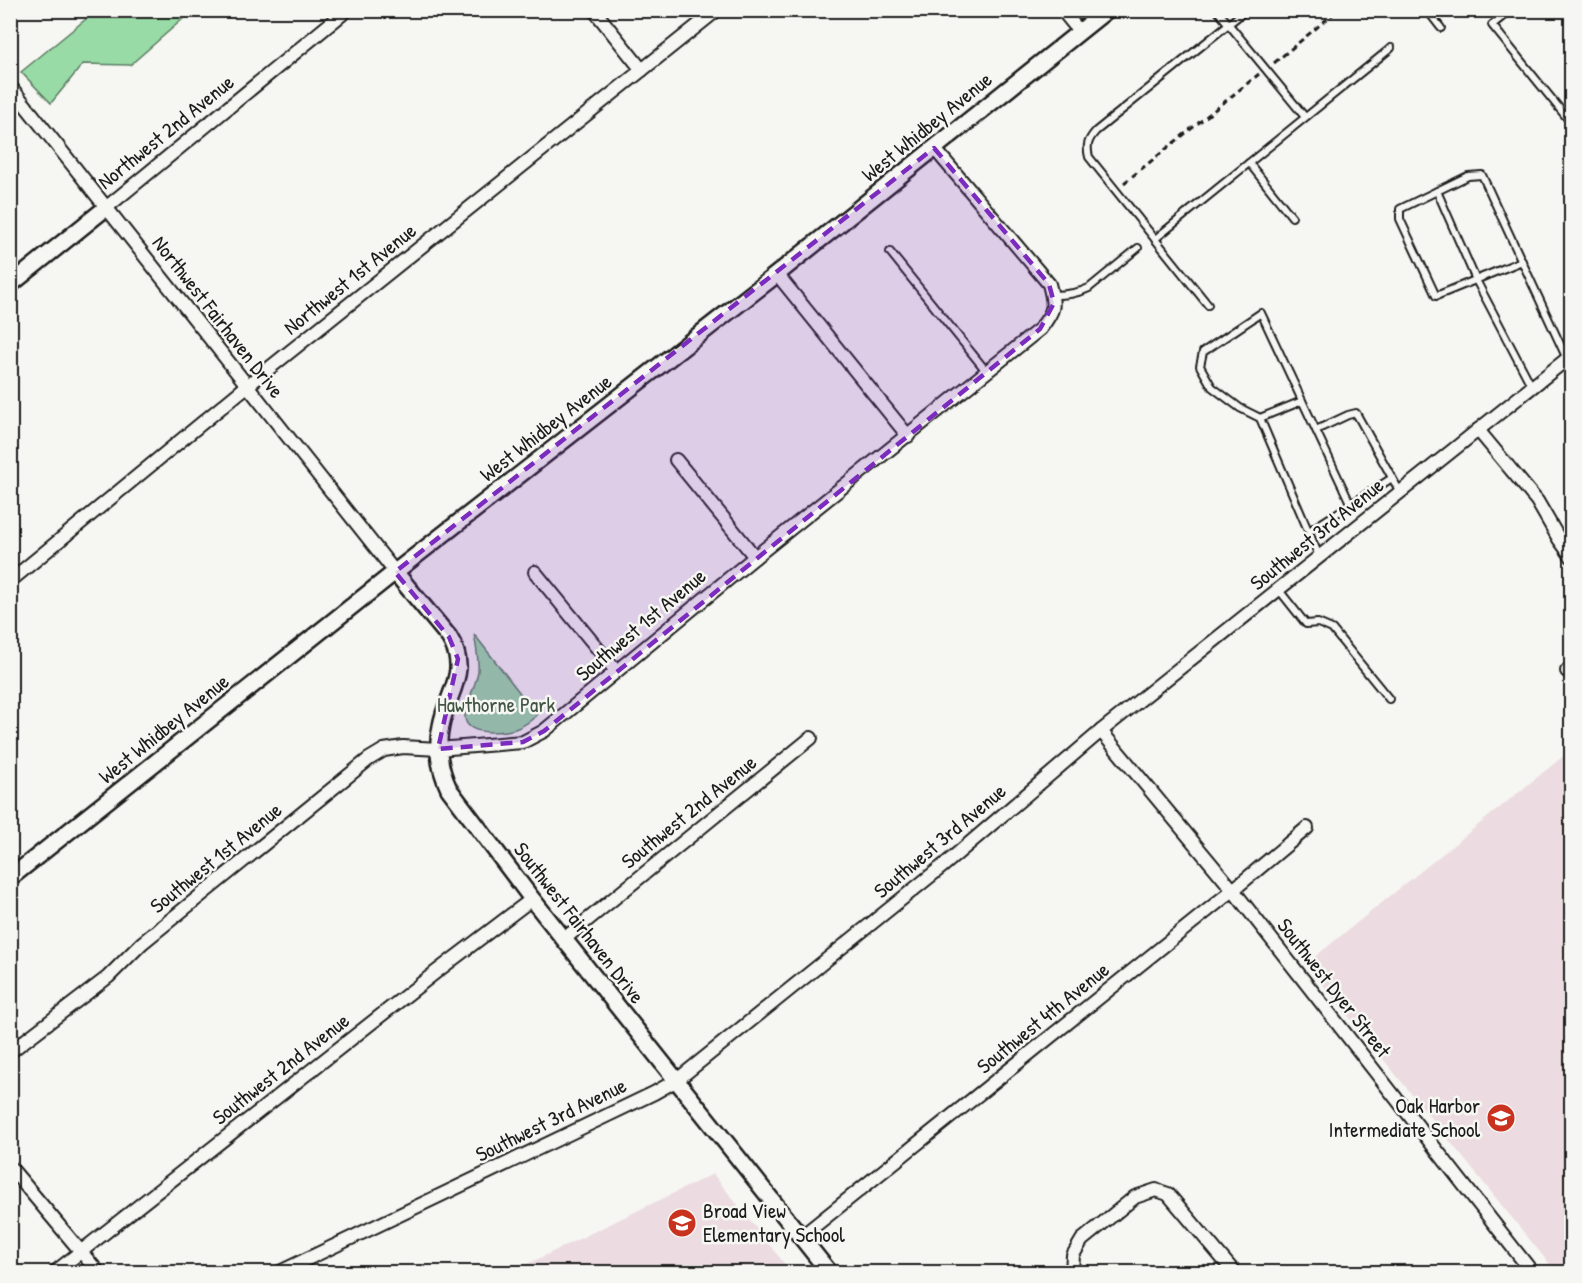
<svg xmlns="http://www.w3.org/2000/svg" width="1582" height="1283" viewBox="0 0 1582 1283" font-family="'Patrick Hand',sans-serif">
	<style>
		.built { fill: #ecdce1 }
		.green { fill: #99dba6; stroke: #5a7c61; stroke-width: 1.5 }
		.lines { fill: none; stroke-linecap: round; stroke-linejoin: round }
		.service-casing { stroke: #1c1c1c; stroke-width: 10 }
		.minor-casing { stroke: #1c1c1c; stroke-width: 16 }
		.tertiary-casing { stroke: #1c1c1c; stroke-width: 20 }
		.path { stroke: #1c1c1c; stroke-width: 3; stroke-dasharray: 6 4.5; stroke-linecap: butt }
		.service { stroke: #f6f6f2; stroke-width: 6 }
		.minor { stroke: #f6f6f2; stroke-width: 12 }
		.tertiary { stroke: #f6f6f2; stroke-width: 15 }
		.marked { fill: #7b2cbf; fill-opacity: 0.2; stroke: #7b2cbf; stroke-width: 4.5; stroke-dasharray: 12 8; stroke-linejoin: round }
		.labels { text-anchor: middle; stroke-width: 5; stroke-linejoin: round; paint-order: stroke }
		.street-label { font-size: 21px; fill: #1c1c1c; stroke: #f6f6f2 }
		.park-label { font-size: 21px; fill: #425545; stroke: #f6f6f2 }
		.poi-label { font-size: 21px; fill: #1c1c1c; stroke: #f6f6f2; text-anchor: end }
	</style>
	<rect width="100%" height="100%" fill="#f6f6f2"/>
	<filter id="ink" filterUnits="userSpaceOnUse"><feTurbulence type="fractalNoise" baseFrequency=".0167" numOctaves="2"/><feDisplacementMap in="SourceGraphic" scale="12" xChannelSelector="R" yChannelSelector="G"/><feConvolveMatrix kernelMatrix="1 2 1 2 8 2 1 2 1" color-interpolation-filters="sRGB"/></filter>
	<g filter="url(#ink)">
		<g class="built">
			<path d="M1571,750L1572,1272H1556L1306,964Z"/>
			<path d="M713,1174L791,1272H511Z"/>
		</g>
		<g class="green">
			<path d="M97,10L192,11L130,65L83,64L51,103L21,72Z"/>
			<path d="M474,634L537,715C522,729 511,732 490,732C444,730 475,697 478,671C479,659 476,646 474,634Z"/>
		</g>
		<g class="lines">
			<g class="service-casing">
				<g id="service">
					<path d="M1217,10L1305,117"/>
					<path d="M1427,10L1441,28"/>
					<path d="M1511,10L1492,25L1572,124"/>
					<path d="M1249,163L1292,217"/>
					<path d="M1437,191L1476,280L1532,387"/>
					<path d="M1155,239L1391,48"/>
					<path d="M890,252L987,372"/>
					<path d="M1522,261L1436,296L1400,219V209L1468,176L1482,175L1567,359"/>
					<path d="M1052,295C1066,295 1077,294 1089,288L1138,248"/>
					<path d="M1208,305L1089,157C1086,145 1088,140 1096,131L1246,10"/>
					<path d="M1260,418L1302,401"/>
					<path d="M1316,430L1348,415L1356,413L1400,492"/>
					<path d="M1309,531L1392,478"/>
					<path d="M1319,556L1260,418L1240,408L1212,387L1200,366L1203,352L1261,313L1351,505"/>
					<path d="M1279,590L1306,624L1318,623L1332,629L1389,699"/>
				</g>
			</g>
			<g class="minor-casing">
				<g id="minor">
					<path d="M594,10L642,70"/>
					<path d="M1062,10L1080,32"/>
					<path d="M10,86L395,572"/>
					<path d="M107,207L347,10"/>
					<path d="M777,274L908,436"/>
					<path d="M1478,430L1537,501L1559,539L1572,557"/>
					<path d="M676,460L755,557"/>
					<path d="M535,572L616,671"/>
					<path d="M10,581L247,386L717,10"/>
					<path d="M1567,671L1572,667"/>
					<path d="M1101,731L1233,890L1532,1272"/>
					<path d="M564,939L811,738"/>
					<path d="M10,1052L108,977L142,943L369,759L384,750L403,747L438,749L523,742L544,731L755,557L1040,329C1055,310 1055,307 1049,284L934,148"/>
					<path d="M10,1167L98,1272"/>
					<path d="M801,1237L1233,890L1307,828"/>
					<path d="M55,1272L436,972L532,899"/>
					<path d="M280,1272L654,1093L677,1080L944,865L1101,731L1572,355"/>
					<path d="M1072,1272L1073,1255L1082,1240L1135,1197L1156,1190L1168,1194L1234,1272"/>
				</g>
			</g>
			<g class="tertiary-casing">
				<g id="tertiary">
					<path d="M10,285L107,207"/>
					<path d="M395,572L449,637C471,672 447,692 441,726C436,748 439,768 449,789L532,899L829,1272"/>
					<path d="M10,878L395,572L777,274L1107,10"/>
				</g>
			</g>
			<g class="path">
				<path d="M1274,63L1338,10"/>
				<path d="M1124,183L1259,74"/>
			</g>
			<use href="#service" class="service"/>
			<use href="#minor" class="minor"/>
			<use href="#tertiary" class="tertiary"/>
		</g>
	</g>
	<path class="marked" d="M934,148L1049,284L1054,303L1040,329L544,731L523,742L438,749L458,659L449,637L395,572Z"/>
	<defs>
		<g id="school-disc" transform="scale(1.5)"><circle r="9.5" fill="#c8321e" stroke="#f6f6f2"/><path d="M0-5L7-2L0 1L-7-2ZM-4 1L0 2.5L4 1V4Q0 6-4 4Z" fill="#fff"/></g>
	</defs>
	<g fill-rule="evenodd">
		<use href="#school-disc" x="1501" y="1118"/>
		<use href="#school-disc" x="682" y="1223"/>
	</g>
	<g class="labels">
		<g class="street-label">
			<text transform="translate(927 127) rotate(-39)" y="7">West Whidbey Avenue</text>
			<text transform="translate(166 132) rotate(-39)" y="7">Northwest 2nd Avenue</text>
			<text transform="translate(350 279) rotate(-39)" y="7">Northwest 1st Avenue</text>
			<text transform="translate(218 317) rotate(52)" y="7">Northwest Fairhaven Drive</text>
			<text transform="translate(546 428) rotate(-38)" y="7">West Whidbey Avenue</text>
			<text transform="translate(1317 534) rotate(-39)" y="7">Southwest 3rd Avenue</text>
			<text transform="translate(641 625) rotate(-40)" y="7">Southwest 1st Avenue</text>
			<text transform="translate(164 729) rotate(-39)" y="7">West Whidbey Avenue</text>
			<text transform="translate(689 812) rotate(-39)" y="7">Southwest 2nd Avenue</text>
			<text transform="translate(940 841) rotate(-40)" y="7">Southwest 3rd Avenue</text>
			<text transform="translate(216 858) rotate(-39)" y="7">Southwest 1st Avenue</text>
			<text transform="translate(579 923) rotate(52)" y="7">Southwest Fairhaven Drive</text>
			<text transform="translate(1334 988) rotate(52)" y="7">Southwest Dyer Street</text>
			<text transform="translate(1043 1018) rotate(-39)" y="7">Southwest 4th Avenue</text>
			<text transform="translate(281 1069) rotate(-38)" y="7">Southwest 2nd Avenue</text>
			<text transform="translate(551 1120) rotate(-26)" y="7">Southwest 3rd Avenue</text>
		</g>
		<g class="park-label">
			<text x="496" y="712">Hawthorne Park</text>
		</g>
		<g class="poi-label">
			<text x="1480" y="1113">Oak Harbor<tspan x="1480" dy="24">Intermediate School</tspan></text>
			<text x="703" y="1218" text-anchor="start">Broad View<tspan x="703" dy="24">Elementary School</tspan></text>
		</g>
	</g>
	<rect width="1582" height="1283" fill="none" stroke="#f6f6f2" stroke-width="36"/>
	<rect x="18" y="18" width="1546" height="1247" fill="none" stroke="#1c1c1c" stroke-width="2" filter="url(#ink)"/>
</svg>
